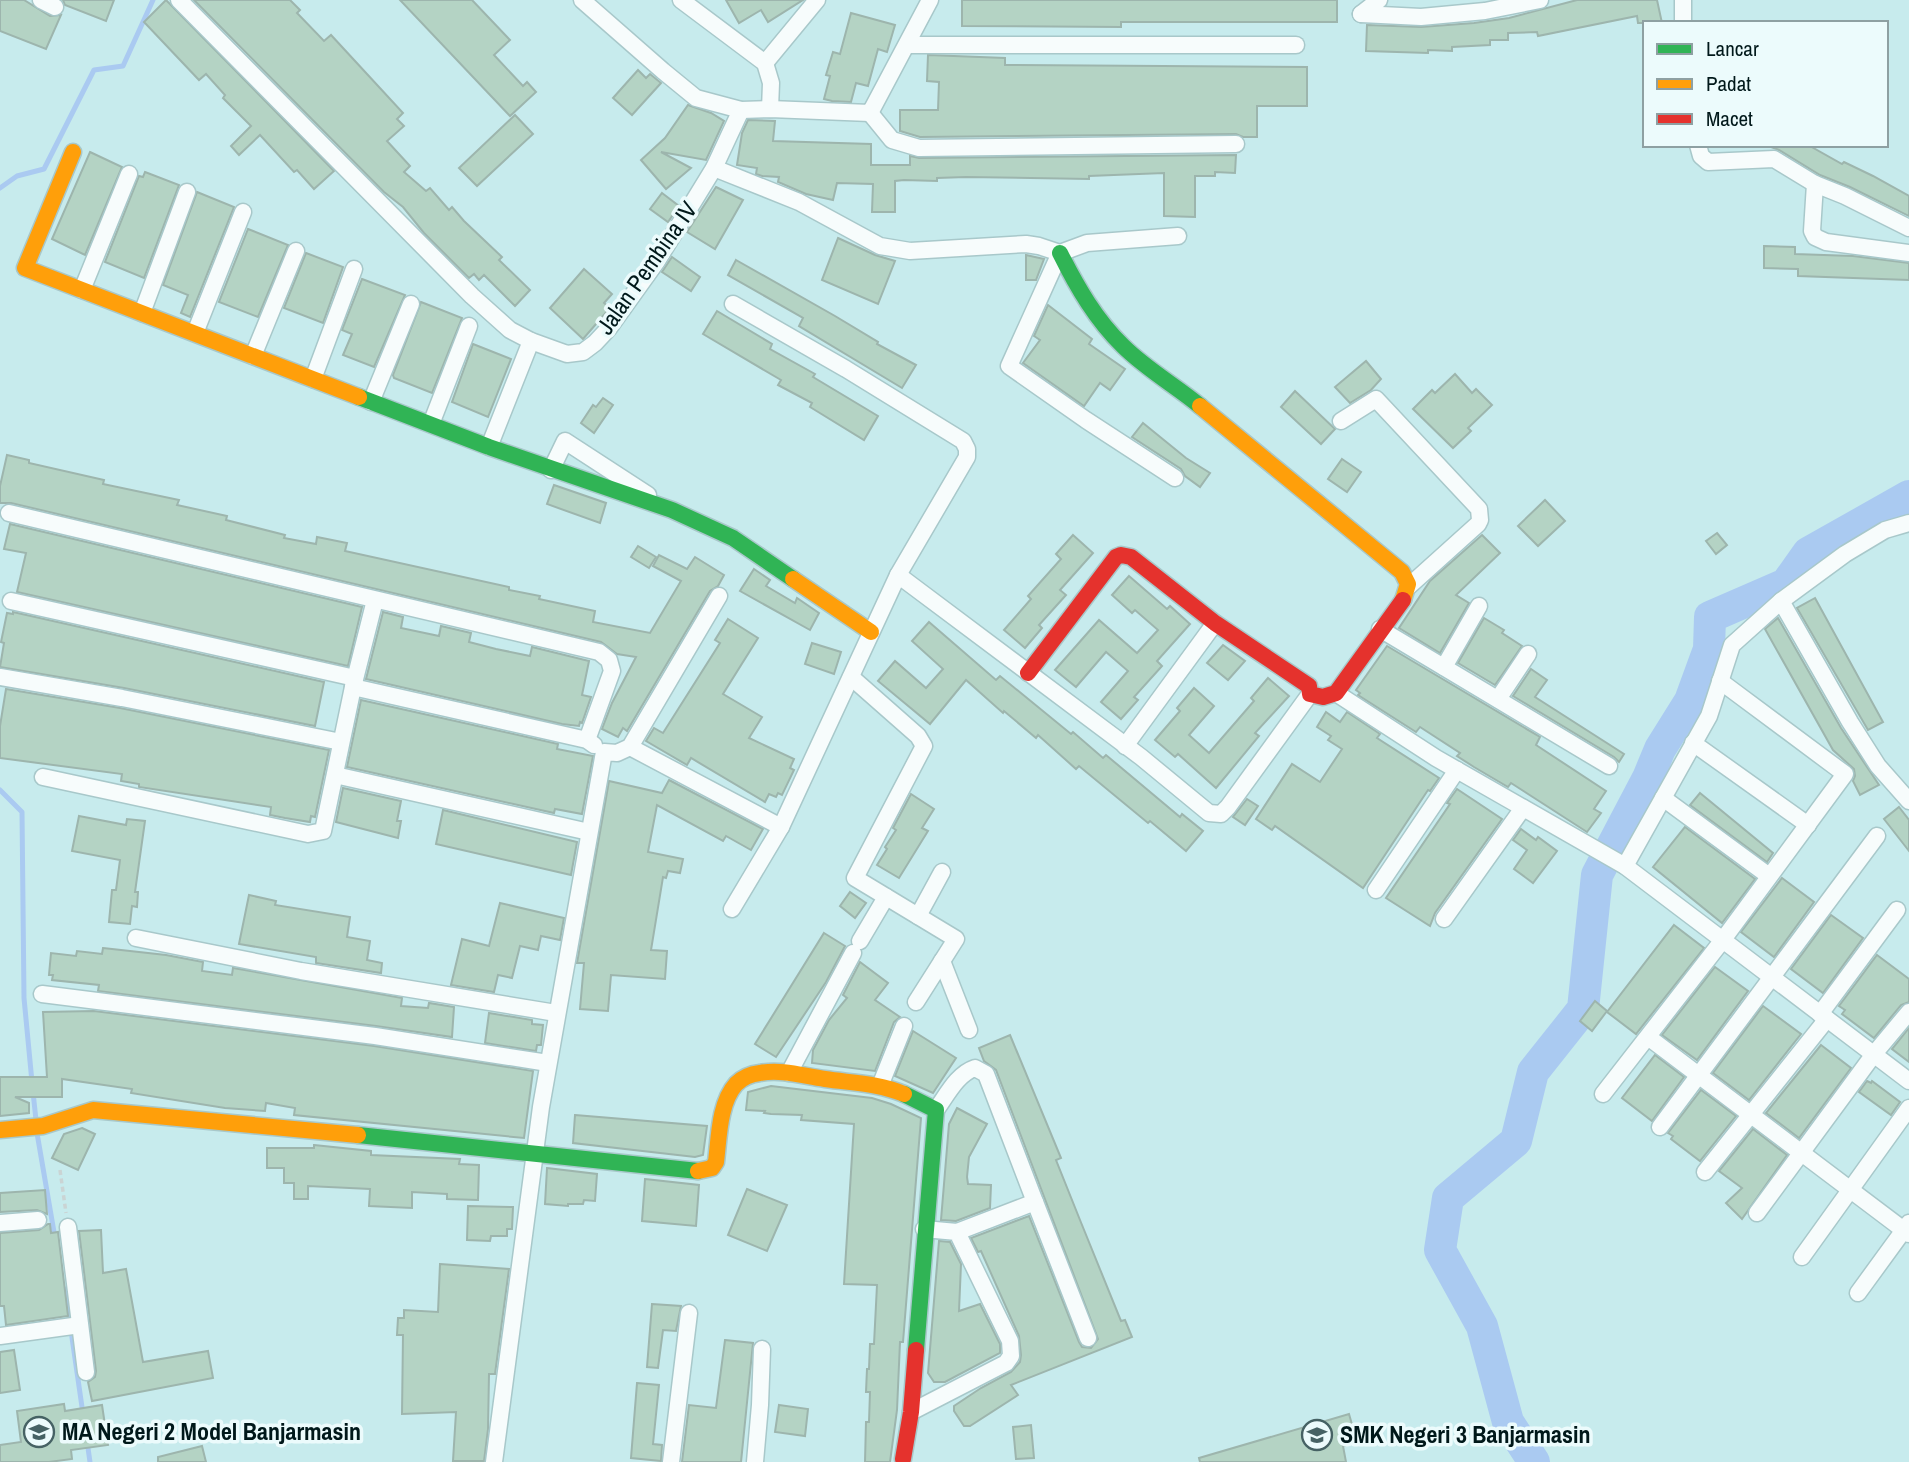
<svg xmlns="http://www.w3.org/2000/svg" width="1909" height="1462" viewBox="0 0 1909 1462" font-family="'Archivo Narrow',sans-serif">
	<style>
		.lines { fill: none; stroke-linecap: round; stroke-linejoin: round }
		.stream { stroke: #aacaf1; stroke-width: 5 }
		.river { stroke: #aacaf1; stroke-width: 32 }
		.building { fill: #b4d3c4; stroke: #9db5ad; stroke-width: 2 }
		.street-casing { stroke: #a8c8ca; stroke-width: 19 }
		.fast-casing { stroke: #a8c8ca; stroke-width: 19 }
		.slow-casing { stroke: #a8c8ca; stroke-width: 19 }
		.jam-casing { stroke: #a8c8ca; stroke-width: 19 }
		.path { stroke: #cad4d4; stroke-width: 3.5; stroke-dasharray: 5 3.5; stroke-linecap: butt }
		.street { stroke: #f7fcfc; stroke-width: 16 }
		.fast { stroke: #30b455; stroke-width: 16 }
		.slow { stroke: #ff9f0a; stroke-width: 16 }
		.jam { stroke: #e5322d; stroke-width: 16 }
		.labels { text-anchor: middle; stroke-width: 7; stroke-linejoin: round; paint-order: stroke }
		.street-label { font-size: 24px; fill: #00181a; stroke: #ecfbfc }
		.poi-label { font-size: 24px; font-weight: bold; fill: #00181a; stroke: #ecfbfc; text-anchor: start }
	</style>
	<rect width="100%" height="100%" fill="#c7ebed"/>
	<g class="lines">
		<g class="stream">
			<path d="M0,188L17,176L44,169L94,70L123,66L153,0"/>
			<path d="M0,790L22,812L24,998L32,1082"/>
			<path d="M33,1092L36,1120"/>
			<path d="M37,1133L55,1238"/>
			<path d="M65,1289L83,1414"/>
			<path d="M87,1441L90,1462"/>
		</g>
		<path class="river" d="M1534,1462L1508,1422L1482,1326L1440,1250L1448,1198L1516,1141L1533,1072L1583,1009L1597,875L1648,778L1660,749L1690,701L1709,649L1710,617L1786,584L1808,553L1909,496"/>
	</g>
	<g class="building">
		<path d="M0,0H24L50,16L61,15L46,49L0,31Z"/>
		<path d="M63,0H114L106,21L65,5Z"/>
		<path d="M166,0L334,171L314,189L297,170L294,172L260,135L239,155L231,146L251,126L223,98L225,95L206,74L199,80L144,22Z"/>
		<path d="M194,0H290L300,10L297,13L324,41L331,35L403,113L397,119L404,126L387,141L410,166L404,172L426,191L430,188L449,210L452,207L464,221L502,257L499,260L530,290L515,306L484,275L479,280L474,274L469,278L424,233L403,207L384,192Z"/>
		<path d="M400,0H472L510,40L494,55L523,86L527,82L536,92L510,116Z"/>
		<path d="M726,0H803L768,22L761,10L739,23Z"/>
		<path d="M962,0H1337V22H1121V27L962,26Z"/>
		<path d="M1577,0H1657L1662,23H1638L1637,16L1538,36L1537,32L1508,33V40H1490V45L1452,47V51L1428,50V53L1366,51L1367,25L1421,27L1474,23L1509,18Z"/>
		<path d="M851,13L895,25L887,52L878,49L868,86L856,83L851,102L832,101L824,99L830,76L826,75L833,52L840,54Z"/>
		<path d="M928,55L1005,58V65L1307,67V106H1257V137H1243L1236,134L920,137L900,131V110H938L939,82L927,81Z"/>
		<path d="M638,70L646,78L650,74L661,83L632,115L613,98Z"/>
		<path d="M688,105L711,113L724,121L706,160L661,152L691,168L666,189L641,160L665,138Z"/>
		<path d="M515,115L533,134L477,186L459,168Z"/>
		<path d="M748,120L775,121L773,141L871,144V165H910V156L919,158L1236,155L1235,173L1215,172V176H1195V217L1164,216V173L1089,176V179L966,177L937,178V181L904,180L895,181V212H872L873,184L837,183L833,200L806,194L778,182L779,177L762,176L756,174L757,168L737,165L742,133Z"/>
		<path d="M1766,145H1808L1842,164L1844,162L1873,176L1909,196V216L1850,187L1820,175L1779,150Z"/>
		<path d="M90,152L122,167L85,255L52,239Z"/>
		<path d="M145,172L179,185L144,278L105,262L139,176L143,177Z"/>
		<path d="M716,187L743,200L715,249L687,232Z"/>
		<path d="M197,192L234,207L190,317L181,313L188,295L163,285Z"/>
		<path d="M662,193L679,206L668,222L650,209Z"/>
		<path d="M248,229L288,245L258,317L219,302Z"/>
		<path d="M838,238L875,255L895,261L878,304L822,280Z"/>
		<path d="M1764,246L1795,247V254L1853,256L1909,263V280L1798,276V269L1764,268Z"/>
		<path d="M306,253L343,267L323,323L284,308Z"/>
		<path d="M1026,255L1044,259L1036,280H1026Z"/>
		<path d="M672,257L700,277L691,291L662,272Z"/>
		<path d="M736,260L835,316L878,342L877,344L916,365L902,388L799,326L803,318L728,275Z"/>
		<path d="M584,269L612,294L604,303L610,308L583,339L550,308Z"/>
		<path d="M362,279L405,295L374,367L343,355L352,334L342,330Z"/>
		<path d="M421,302L462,318L432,393L394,378L393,375Z"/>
		<path d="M1048,305L1092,339L1089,344L1125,369L1110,390L1100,383L1084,406L1023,363L1040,340L1034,336Z"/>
		<path d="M717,311L772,344L770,349L815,374L813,377L878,416L864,440L810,407L812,403L778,385L781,380L703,334Z"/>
		<path d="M473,344L511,359L488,417L452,402Z"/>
		<path d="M1366,361L1381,379L1371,390L1350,403L1335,387Z"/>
		<path d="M1455,374L1472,393L1476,389L1492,405L1468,428L1471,431L1453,448L1413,409L1432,390L1435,393Z"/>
		<path d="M1295,391L1335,429L1321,444L1281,407Z"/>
		<path d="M603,398L613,405L594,433L581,423L593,405L596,407Z"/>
		<path d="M1143,423L1186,458L1210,473L1200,487L1185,476L1181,469L1132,437Z"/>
		<path d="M7,455L29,460V463L104,480L103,484L179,500L177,505L227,516L226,520L285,535L284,538L316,544L317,537L347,543L345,551L509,587V590L540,596L539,599L595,611L593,622L650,633L681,581L653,566L659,555L687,569L695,557L724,575L718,586L710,591L627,731L623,728L618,737L602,729L612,703L636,657L617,654L601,642L11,503H0V486Z"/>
		<path d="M1342,459L1361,472L1347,492L1328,479Z"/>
		<path d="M554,485L606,503L600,523L547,504Z"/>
		<path d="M1545,500L1565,521L1538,546L1518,526Z"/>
		<path d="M10,524L362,607L348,666L17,592L26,553L4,549Z"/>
		<path d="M1717,533L1727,545L1716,554L1706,541Z"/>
		<path d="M1073,535L1093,553L1060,590L1066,595L1039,625L1042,628L1025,648L1004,630L1031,599L1028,596L1061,559L1056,554Z"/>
		<path d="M1482,535L1500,553L1456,595L1469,603L1440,653L1399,628L1430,581Z"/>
		<path d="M638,546L656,557L649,568L631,557Z"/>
		<path d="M754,569L770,580L766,586L795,603L797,598L819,613L810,630L740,591Z"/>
		<path d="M1129,576L1167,609L1170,606L1190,624L1157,661L1162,666L1134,697L1138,700L1121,719L1101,702L1128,671L1106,652L1076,687L1055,670L1099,620L1137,653L1158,630L1135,610L1132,613L1112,595Z"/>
		<path d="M1815,598L1883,722L1868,730L1797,608Z"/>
		<path d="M13,612L324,682L315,726L124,688L0,667L4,643L1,642L7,613L13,614Z"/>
		<path d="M383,612L403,617L401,628L439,636L441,626L471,633L469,642L496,649L530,656L532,647L589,661L582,695L591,697L582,723L580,722L579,726L562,724L366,679Z"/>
		<path d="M1484,618L1504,630L1502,633L1522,646L1495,685L1458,663Z"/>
		<path d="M1778,618L1841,728L1879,785L1860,795L1853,781L1855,776L1854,769L1833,750L1765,629Z"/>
		<path d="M728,619L758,638L723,694L762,717L749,738L794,759L790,768L794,770L782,795L778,793L776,797L769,794L765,802L691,758L687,765L646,741L654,728L663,733L720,643L715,640Z"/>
		<path d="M929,622L996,680L1000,676L1071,734L1073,732L1103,758L1106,755L1180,817L1182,814L1203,831L1186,851L1150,821L1148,823L1079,766L1076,769L1038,735L1036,738L1004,711L1003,713L966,680L930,724L878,681L895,661L926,688L943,669L912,641Z"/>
		<path d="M812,643L841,652L834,674L805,664Z"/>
		<path d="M1223,645L1245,661L1228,680L1207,663Z"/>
		<path d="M1387,646L1540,737L1536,745L1606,791L1594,809L1601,813L1587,832L1511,783L1508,787L1474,767L1457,756L1460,753L1420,727L1416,732L1358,695L1360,693L1356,690Z"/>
		<path d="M1531,669L1547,680L1535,697L1624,754L1619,762L1614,757L1513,696Z"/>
		<path d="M1268,678L1289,696L1255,733L1259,736L1216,788L1178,754L1175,757L1155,740L1180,711L1177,708L1194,688L1214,706L1189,735L1209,753L1254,701L1251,698Z"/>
		<path d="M6,689L120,708L329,750L315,817L311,816L310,822L285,818L270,815L271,807L139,787V784L121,781L122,774L0,758V726Z"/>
		<path d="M361,700L558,744L557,749L593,756L582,814L555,809L554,813L347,767Z"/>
		<path d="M1326,712L1340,722L1347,712L1380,734L1377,738L1439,778L1430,791L1428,790L1363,888L1275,826L1272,830L1256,819L1292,764L1320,782L1342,749L1328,740L1331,736L1317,727Z"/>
		<path d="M669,780L763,829L751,850L726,836L723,841L657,805L648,852L683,859L680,873L668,871L666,878L663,877L651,950L667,951L665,979L611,975L608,1011L580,1009L584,963H577L609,781L662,793Z"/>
		<path d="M343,788L401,801L397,821H401L398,838L336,822Z"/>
		<path d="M1457,789L1502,819L1435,913L1430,926L1386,898L1450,804L1447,803Z"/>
		<path d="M1700,793L1773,853L1767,862L1690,805Z"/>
		<path d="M911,794L934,809L922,828L928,831L899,878L877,865L887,849L885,847L896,830L893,828Z"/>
		<path d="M1247,799L1258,806L1245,825L1233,817Z"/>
		<path d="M1899,807L1909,820V851L1884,819Z"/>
		<path d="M443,810L577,842L571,875L436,844Z"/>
		<path d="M79,816L126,825L127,819L145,821L135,892H138L137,907L132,906L130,924L109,922L112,890H116L120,860L72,851Z"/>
		<path d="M1685,827L1755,879L1722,923L1653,867Z"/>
		<path d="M1521,829L1536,840L1538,837L1557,851L1533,883L1514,869L1527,850L1513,840Z"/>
		<path d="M1782,878L1814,902L1774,957L1741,932Z"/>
		<path d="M850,892L866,903L855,918L840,906Z"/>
		<path d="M249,895L276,901L275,905L350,917L347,937L370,941L367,960L382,963L381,973L316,963V957L239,944Z"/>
		<path d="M500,903L564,918L560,940L541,936L538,950L520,946L512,978L498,975L494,992L451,985L462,939L489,946Z"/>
		<path d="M1831,915L1863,938L1823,993L1791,969Z"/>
		<path d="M1674,925L1704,948L1636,1034L1607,1012Z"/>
		<path d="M824,933L845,946L826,982L776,1057L755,1044Z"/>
		<path d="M103,948L166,955L203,962L202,971L232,975L233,968L402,998L401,1006L428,1008L429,1003L454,1007L452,1037L376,1026L98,991L99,985L52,980L53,975H49L51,953L76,956L77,951L102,954Z"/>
		<path d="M1877,955L1909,979V1002L1901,1005L1874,1038L1842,1014L1845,1010L1839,1006Z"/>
		<path d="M860,962L888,983L875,1000L900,1017L894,1022L875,1071L812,1063L813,1050L829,1020L847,998L843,995Z"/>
		<path d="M1715,967L1748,991L1697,1060L1662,1035Z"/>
		<path d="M1595,1001L1607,1011L1592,1031L1580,1021Z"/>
		<path d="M1763,1006L1801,1034L1749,1100L1713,1073Z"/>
		<path d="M94,1011L374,1046L533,1071L524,1138L294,1115L295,1108L266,1103L265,1111L225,1108L131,1093L132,1089L62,1079V1097H15L29,1103V1113L0,1116V1077H47L43,1012Z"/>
		<path d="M489,1013L532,1020V1024L543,1025L541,1045H537L536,1051L485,1043Z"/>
		<path d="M1909,1028V1062L1892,1049Z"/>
		<path d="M913,1031L956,1058L933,1093L895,1076Z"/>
		<path d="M1010,1035L1061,1158L1056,1160L1080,1220L1121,1321L1125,1320L1132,1337L1011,1385L1018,1395L970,1426H964L954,1411V1406L981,1388L1011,1372L1020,1362L1021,1355L1019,1336L981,1251L978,1252L971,1238L1029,1216L1079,1342L1082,1347L1091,1348L1098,1339L996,1070L984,1061L979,1048Z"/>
		<path d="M1821,1045L1851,1068L1799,1138L1766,1113Z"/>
		<path d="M1655,1055L1684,1077L1652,1121L1622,1098Z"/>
		<path d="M1867,1081L1871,1083L1872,1081L1900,1102L1891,1115L1859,1092Z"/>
		<path d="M771,1086L872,1098L891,1104L921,1118L903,1342H900L897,1410L890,1462H865L866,1422H869L870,1392H866L867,1369H869L870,1344H874L877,1285L844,1284L854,1124L801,1120L802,1115L771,1114L764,1113L765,1111L746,1110L748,1092Z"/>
		<path d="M1701,1090L1736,1116L1700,1161L1671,1139L1673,1136L1668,1133Z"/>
		<path d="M957,1108L987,1124L969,1157L967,1177L968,1184L991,1185L990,1208L956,1221L941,1220L949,1124Z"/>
		<path d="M575,1115L707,1126L703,1155L695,1157L573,1143Z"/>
		<path d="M82,1128L95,1134L78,1170L52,1158L64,1134Z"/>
		<path d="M1753,1129L1787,1155L1742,1219L1726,1203L1742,1188L1719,1171Z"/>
		<path d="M314,1145L371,1151V1155L460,1159L459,1164L479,1165L478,1200L447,1199V1194L412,1192V1208L369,1206L370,1189L308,1186V1199H294V1183H284V1168H267V1148H314Z"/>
		<path d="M547,1168L597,1174L595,1201L584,1200L583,1204H568V1206L545,1204Z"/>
		<path d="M645,1179L699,1185L696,1226L642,1221Z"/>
		<path d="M747,1189L787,1205L767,1251L728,1235Z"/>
		<path d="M45,1190L47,1214L37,1210L0,1212V1193Z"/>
		<path d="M468,1206L513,1207L512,1229H507V1236H491L490,1241L467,1240Z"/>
		<path d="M48,1224H50L51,1233L58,1232L68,1316L6,1325L4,1306H0V1233L39,1230Z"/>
		<path d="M101,1230L103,1273L126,1269L143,1362L208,1351L213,1378L92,1401L88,1382L95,1377L96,1371L79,1231Z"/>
		<path d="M939,1241L950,1242L961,1264L959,1311L980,1304L1000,1344V1353L945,1382H934L928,1373Z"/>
		<path d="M440,1264L509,1269L495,1374H489L488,1429L484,1461H453L456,1412L402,1414L403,1335H397L398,1318H404V1310L438,1312Z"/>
		<path d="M652,1304L681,1306L676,1331L663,1330L658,1368L647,1367Z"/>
		<path d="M725,1340L753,1343L741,1462H682L689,1405L716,1408Z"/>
		<path d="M14,1350L20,1390L0,1393V1352Z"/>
		<path d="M637,1383L659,1385L653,1444L662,1445L661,1461L631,1458Z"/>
		<path d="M64,1404L65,1411L102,1405L108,1445L71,1450L72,1459L49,1462H0V1445L21,1442L17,1411Z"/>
		<path d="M779,1405L808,1409L805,1436L775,1432Z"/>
		<path d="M1349,1414L1357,1442L1343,1446L1346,1462H1200L1199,1458Z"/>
		<path d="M1031,1425L1034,1458L1016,1459L1013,1427Z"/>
		<path d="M202,1446L206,1462H158V1457Z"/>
	</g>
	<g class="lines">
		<g class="street-casing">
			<g id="street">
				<path d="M41,0L55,7"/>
				<path d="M179,0L472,296L510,330L531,341L567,354L583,352L595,343L609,328L657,261L714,168L741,110"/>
				<path d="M582,0L663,71L696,98L741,110L770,109L870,113L930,0"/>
				<path d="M681,0L765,63L771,83L770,109"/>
				<path d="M1683,0V23"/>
				<path d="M1361,14L1421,17L1485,11L1540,0"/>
				<path d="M1361,14L1379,0"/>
				<path d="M907,45H1296"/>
				<path d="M765,63L817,0"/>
				<path d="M870,113L892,140L919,148L1236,144"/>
				<path d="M1698,145L1701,156L1708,162L1774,159L1815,184L1845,196L1909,228"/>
				<path d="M714,168L799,202L880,246L910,251L1026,244L1039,246L1060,253L1087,243L1178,236"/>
				<path d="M1815,184L1812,231L1815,237L1826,242L1909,253"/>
				<path d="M1060,253L1009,366L1086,420L1175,478"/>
				<path d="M82,290L129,174"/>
				<path d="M142,313L187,192"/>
				<path d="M195,333L243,212"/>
				<path d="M253,356L296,251"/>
				<path d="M313,379L354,269"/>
				<path d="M371,402L411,304"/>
				<path d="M1341,421L1376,399L1479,509L1480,520L1478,524L1408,587"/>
				<path d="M431,424L469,326"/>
				<path d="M489,447L531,341"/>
				<path d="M551,470L565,441L648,495"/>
				<path d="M9,513L599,652L609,660L612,671L587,740"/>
				<path d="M898,575L1141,757L1209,813L1221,814L1228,807L1310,694"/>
				<path d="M11,601L355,678"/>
				<path d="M1781,601L1850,722L1878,766L1909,801"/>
				<path d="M1380,629L1609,766"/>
				<path d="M1444,667L1479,606"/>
				<path d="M0,677L122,698L341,742"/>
				<path d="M851,677L918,736L924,746L855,878L956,939L916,1002"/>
				<path d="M353,687L587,740L594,745"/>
				<path d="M1336,693L1436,758L1625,866L1909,1081"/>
				<path d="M1498,699L1528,654"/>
				<path d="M1693,743L1808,825"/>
				<path d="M1125,746L1215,623"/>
				<path d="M630,747L781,827"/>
				<path d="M335,775L589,832"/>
				<path d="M43,777L308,834L323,831L353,687L375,600"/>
				<path d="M1663,798L1769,876"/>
				<path d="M1625,866L1709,716L1732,645L1781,601L1845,554L1885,530L1909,523"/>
				<path d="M1376,890L1457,770"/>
				<path d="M732,909L781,827L898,575L967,457V449L963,441L846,369L733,304"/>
				<path d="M918,916L942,872"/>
				<path d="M1444,919L1523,808"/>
				<path d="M136,938L301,971L556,1013"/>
				<path d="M860,941L886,897"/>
				<path d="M942,961L969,1030"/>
				<path d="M42,994L375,1036L548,1063"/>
				<path d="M1820,1014L1897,910"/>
				<path d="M1648,1037L1909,1234"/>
				<path d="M789,1073L853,953"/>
				<path d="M880,1086L904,1026"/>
				<path d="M1603,1094L1722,941L1845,774L1720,681"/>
				<path d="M936,1110C947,1095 957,1074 975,1068L986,1074L1035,1202"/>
				<path d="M1660,1127L1877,836"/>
				<path d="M1705,1172L1827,1019"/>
				<path d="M1757,1213L1874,1054L1909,1012"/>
				<path d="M0,1223L38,1220"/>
				<path d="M68,1227L86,1372"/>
				<path d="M957,1232L1035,1202L1088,1338"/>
				<path d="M1802,1257L1909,1108"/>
				<path d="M1858,1293L1909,1223"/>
				<path d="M0,1336L80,1325"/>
				<path d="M911,1412L1006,1363L1011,1356L1010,1341L957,1232L924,1229"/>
				<path d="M494,1462L541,1107L604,752L617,753L630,747L719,596"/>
				<path d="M671,1462L689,1313"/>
				<path d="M755,1462L760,1405L762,1349"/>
			</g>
		</g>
		<g class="fast-casing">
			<g id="fast">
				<path d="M1060,253C1077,287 1096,320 1123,346C1146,369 1176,386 1200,406"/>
				<path d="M359,397L489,447L672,510L733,538L793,579"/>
				<path d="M904,1094L936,1110L916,1350"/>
				<path d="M358,1135L698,1171"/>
			</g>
		</g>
		<g class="slow-casing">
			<g id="slow">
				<path d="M73,152L25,268L359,397"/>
				<path d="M1200,406L1402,572L1408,584L1403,600"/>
				<path d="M793,579L871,632"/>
				<path d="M0,1130L43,1126L93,1110L358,1135"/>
				<path d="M698,1171L712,1168L716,1162C719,1138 719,1103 736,1084C742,1078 751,1074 760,1073C782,1069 803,1076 825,1079C852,1083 878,1083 904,1094"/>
			</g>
		</g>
		<g class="jam-casing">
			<g id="jam">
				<path d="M1028,673L1116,557L1121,555L1131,557L1215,623L1309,686L1310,694L1323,697L1336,693L1403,600"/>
				<path d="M903,1459L911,1412L916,1350"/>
			</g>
		</g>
		<path class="path" d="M60,1170L66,1213"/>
		<use href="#street" class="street"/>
		<use href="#fast" class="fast"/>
		<use href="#slow" class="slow"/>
		<use href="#jam" class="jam"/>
	</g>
	<defs>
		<g id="school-ring" transform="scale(1.575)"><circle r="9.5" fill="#ecfbfc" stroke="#466264" stroke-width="1.5"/><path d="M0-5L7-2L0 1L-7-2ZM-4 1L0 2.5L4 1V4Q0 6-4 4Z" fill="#466264"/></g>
	</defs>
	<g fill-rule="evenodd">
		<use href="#school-ring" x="39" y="1432"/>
		<use href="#school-ring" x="1317" y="1435"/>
	</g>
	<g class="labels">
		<g class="street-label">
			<text transform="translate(647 268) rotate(-55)" y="8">Jalan Pembina IV</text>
		</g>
		<g class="poi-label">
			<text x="62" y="1440">MA Negeri 2 Model Banjarmasin</text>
			<text x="1340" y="1443">SMK Negeri 3 Banjarmasin</text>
		</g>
	</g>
	<rect x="1643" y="21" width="245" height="126" fill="#ecfbfc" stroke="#8ea0a2" stroke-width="2"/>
	<rect x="1657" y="44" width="35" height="10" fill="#30b455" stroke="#8ea0a2" stroke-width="2"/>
	<text x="1706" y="56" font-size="21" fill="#00181a">Lancar</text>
	<rect x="1657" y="79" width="35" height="10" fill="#ff9f0a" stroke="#8ea0a2" stroke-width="2"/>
	<text x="1706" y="91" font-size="21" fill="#00181a">Padat</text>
	<rect x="1657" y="114" width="35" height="10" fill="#e5322d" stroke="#8ea0a2" stroke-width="2"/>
	<text x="1706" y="126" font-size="21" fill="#00181a">Macet</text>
</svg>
